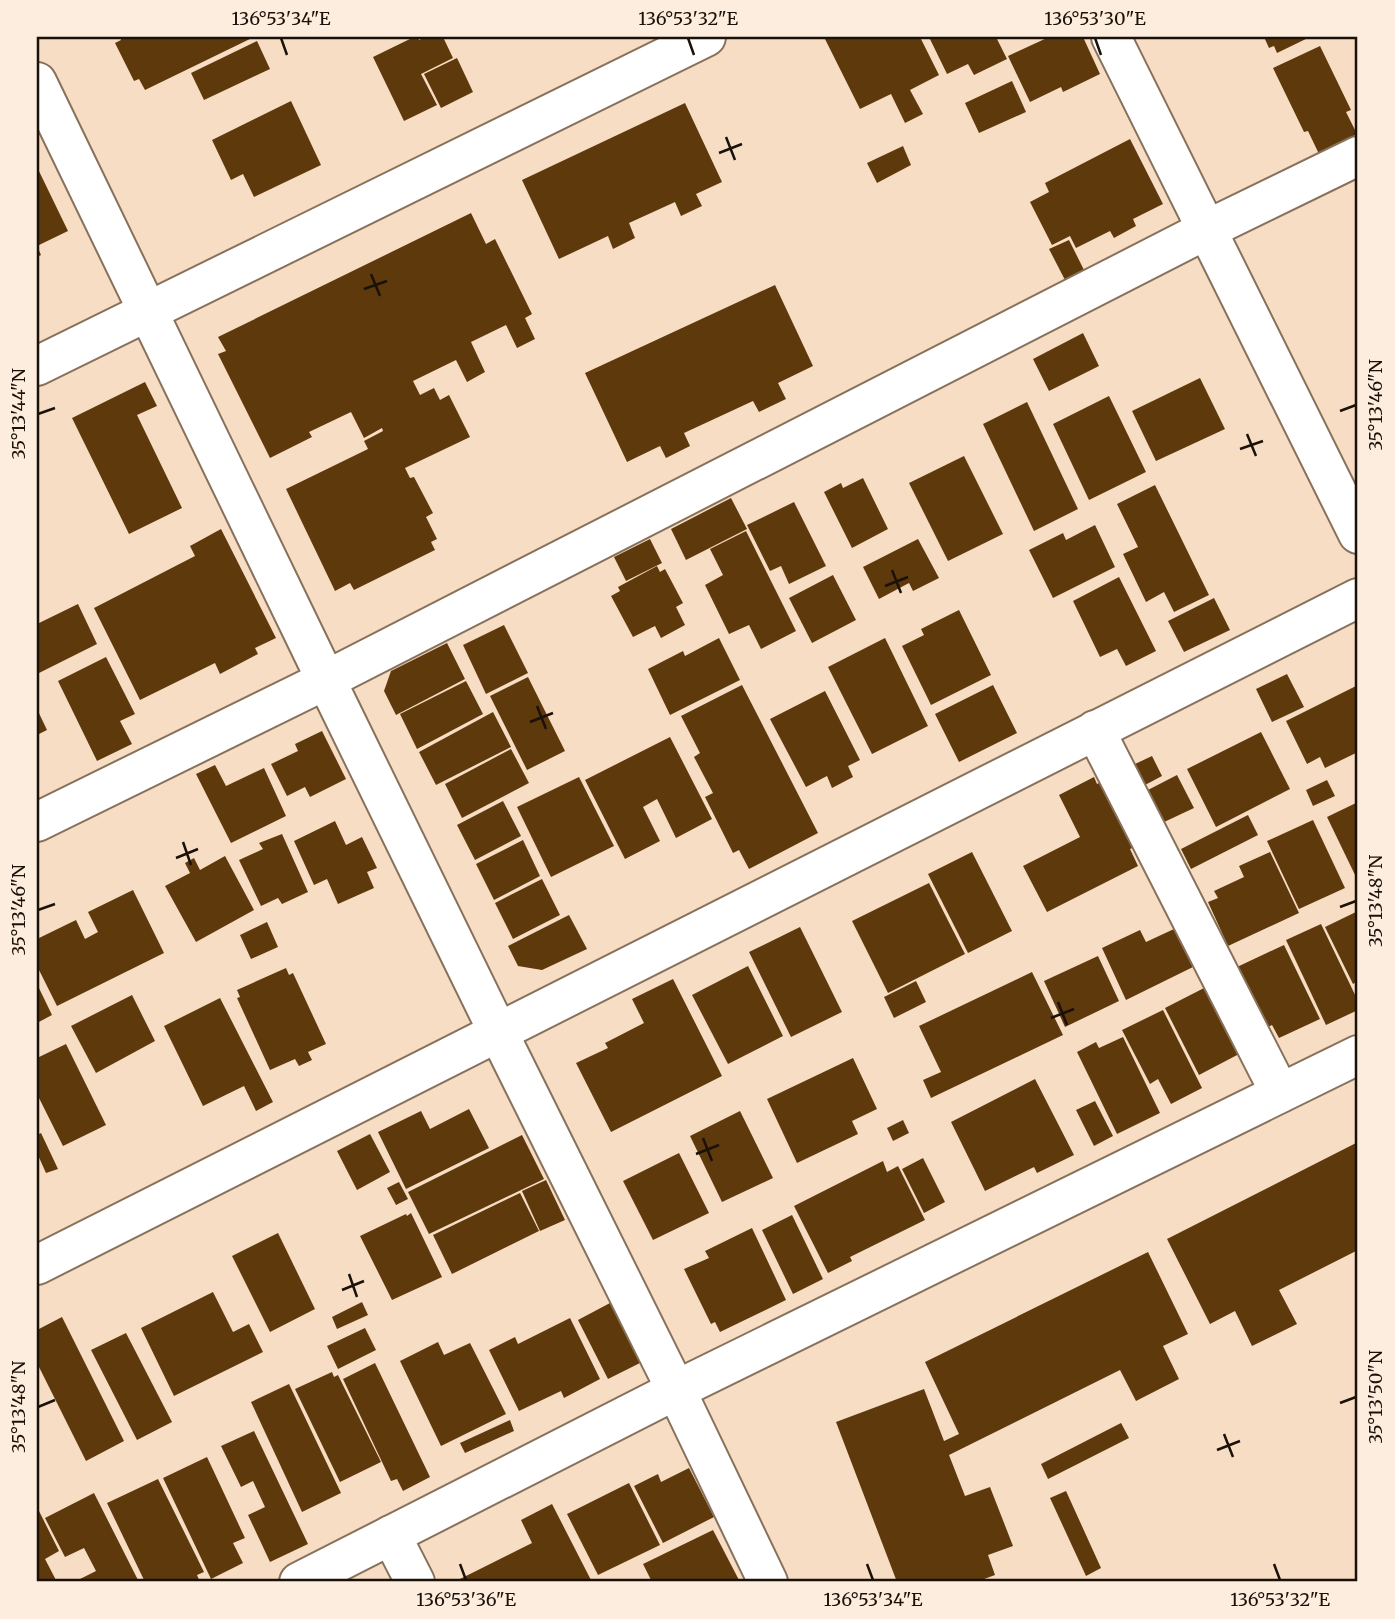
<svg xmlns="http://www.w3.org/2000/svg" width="1395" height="1619" viewBox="0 0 1395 1619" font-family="Merriweather,serif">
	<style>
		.building { fill: #5e390c }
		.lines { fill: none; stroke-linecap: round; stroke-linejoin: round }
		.street-casing { stroke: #88715b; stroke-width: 42 }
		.secondary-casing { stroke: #88715b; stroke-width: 42 }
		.street { stroke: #fff; stroke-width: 38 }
		.secondary { stroke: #fff; stroke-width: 38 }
		.ticks { fill: none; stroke: #1a1109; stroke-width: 2.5 }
		.neatline { fill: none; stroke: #1a1109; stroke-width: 2.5 }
		.ticks-label { font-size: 18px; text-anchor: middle; fill: #1a1109 }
	</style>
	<rect width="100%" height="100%" fill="#f8ddc5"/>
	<g class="building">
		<path d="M120,37H254L145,90L139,79L134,81L115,43L121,40Z"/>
		<path d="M414,37H418L419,40L425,37H443L453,58L421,74L437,105L404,121L373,57Z"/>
		<path d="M824,37H920L939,75L910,90L923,114L905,123L891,94L860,109Z"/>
		<path d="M929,37H996L1007,59L974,75L968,64L947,74Z"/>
		<path d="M1049,37H1083L1100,74L1063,92L1061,87L1030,102L1008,56Z"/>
		<path d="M1264,37H1310L1277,53L1274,46L1269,48Z"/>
		<path d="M257,41L270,69L204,100L191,73Z"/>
		<path d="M1320,46L1351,110L1346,112L1357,134L1319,154L1308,131L1304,132L1273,68Z"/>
		<path d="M457,58L473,92L441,108L424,74Z"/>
		<path d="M1012,81L1026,112L979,133L965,103Z"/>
		<path d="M291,101L321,165L254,197L243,174L231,180L212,140Z"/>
		<path d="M685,103L722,182L696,194L702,206L681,216L675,202L629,223L635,238L613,249L608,236L559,259L522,180Z"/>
		<path d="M1130,139L1163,204L1133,219L1136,226L1114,238L1110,231L1076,248L1070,236L1052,245L1030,202L1049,192L1045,183Z"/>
		<path d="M903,146L911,165L877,183L867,163Z"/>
		<path d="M37,167L68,231L37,246L41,255L37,257Z"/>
		<path d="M471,213L486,244L495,239L532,314L525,318L535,339L517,348L506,325L471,342L485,372L467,382L456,360L413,381L420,395L434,388L440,400L449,395L470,437L405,468L410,478L414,477L433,513L426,517L437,539L431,542L435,550L354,590L350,583L335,591L286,489L368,449L364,441L383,431L382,428L364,438L351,412L309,432L312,437L270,458L218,354L226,351L218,337Z"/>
		<path d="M1069,240L1084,270L1065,280L1049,249Z"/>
		<path d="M775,285L813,366L778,383L786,399L759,412L753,401L684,433L690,446L666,458L660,446L627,462L585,373Z"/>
		<path d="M1083,333L1099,366L1049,391L1033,359Z"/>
		<path d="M1200,378L1225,429L1156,461L1132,411Z"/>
		<path d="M145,382L157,406L137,415L182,508L129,534L72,418Z"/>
		<path d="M1109,396L1146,472L1089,500L1053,424Z"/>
		<path d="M1027,402L1078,509L1034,531L983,424Z"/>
		<path d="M964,456L1003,534L948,561L909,483Z"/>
		<path d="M863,478L888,529L852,548L824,492L841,483L843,488Z"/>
		<path d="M1155,485L1209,595L1174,612L1164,592L1146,602L1123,554L1138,547L1117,504Z"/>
		<path d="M731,498L747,529L686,560L671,529Z"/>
		<path d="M794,502L826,566L789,584L781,566L770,571L747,525Z"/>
		<path d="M1095,525L1115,567L1053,598L1029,550L1063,533L1066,540Z"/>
		<path d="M221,529L276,638L255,648L258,654L220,674L215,663L140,700L94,608L195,556L190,546Z"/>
		<path d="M746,531L796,631L761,649L749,625L729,634L705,585L723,575L710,549Z"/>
		<path d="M650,539L662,563L626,581L614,557Z"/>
		<path d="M918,539L939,578L913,591L909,583L879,599L863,567Z"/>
		<path d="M657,566L660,572L665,569L683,603L676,607L685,625L661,638L655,626L633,637L611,596L620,591L618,587Z"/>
		<path d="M833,575L856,620L812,643L789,598Z"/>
		<path d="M1119,577L1156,651L1126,666L1117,649L1100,657L1073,601Z"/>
		<path d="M1214,598L1230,630L1184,652L1168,621Z"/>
		<path d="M78,604L97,644L37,674V624Z"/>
		<path d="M959,610L991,675L931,705L902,646L924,635L921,629Z"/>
		<path d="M504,625L528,673L486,694L463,645Z"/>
		<path d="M719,638L740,680L670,715L648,669L683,651L685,656Z"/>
		<path d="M885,638L928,726L872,754L828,667Z"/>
		<path d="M447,643L465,679L396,715L384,691L391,671Z"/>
		<path d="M106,657L135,714L120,721L132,744L97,761L58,681Z"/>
		<path d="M1287,674L1304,707L1272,722L1256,689Z"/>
		<path d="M528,677L565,751L527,770L490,696Z"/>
		<path d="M466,681L483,714L417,749L400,714Z"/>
		<path d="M742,685L818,833L749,869L739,850L733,853L705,797L713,793L694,757L700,753L681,716Z"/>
		<path d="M993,685L1017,733L959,762L935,714Z"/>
		<path d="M1358,685V752L1325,768L1320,757L1307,764L1286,721Z"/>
		<path d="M825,691L860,760L848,766L853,777L832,788L827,776L806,787L770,719Z"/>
		<path d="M37,709L47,730L37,735Z"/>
		<path d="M493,712L511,747L436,785L419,752Z"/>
		<path d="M322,731L346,779L310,797L305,787L287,796L271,764L298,751L295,744Z"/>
		<path d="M1261,732L1290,789L1216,827L1187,769Z"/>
		<path d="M670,737L712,819L676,838L657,799L643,807L660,841L625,859L585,780Z"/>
		<path d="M511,749L529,783L462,818L445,784Z"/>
		<path d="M1152,756L1162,776L1145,785L1135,764Z"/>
		<path d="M215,765L226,786L264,768L286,816L231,843L196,774Z"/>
		<path d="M1177,775L1194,808L1162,823L1146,791Z"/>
		<path d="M579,777L614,846L551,877L517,807Z"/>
		<path d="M1094,777L1097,784L1103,781L1137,846L1130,849L1138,866L1047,912L1023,866L1080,837L1059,795Z"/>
		<path d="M1327,780L1335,796L1313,806L1306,790Z"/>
		<path d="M503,801L521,836L475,860L457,825Z"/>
		<path d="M1358,802V876L1356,877L1327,817Z"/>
		<path d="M1248,815L1258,835L1191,869L1181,849Z"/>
		<path d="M1313,820L1345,888L1299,909L1267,841Z"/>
		<path d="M335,821L346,845L362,837L377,868L367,872L374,888L338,904L327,879L314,885L294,841Z"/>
		<path d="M282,834L308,892L282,904L278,898L261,906L239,860L263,849L259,843Z"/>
		<path d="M523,840L540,876L494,900L476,864Z"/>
		<path d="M972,852L1012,931L968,953L928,874Z"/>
		<path d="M1270,852L1299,913L1228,946L1208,902L1218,898L1214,891L1244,877L1239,866Z"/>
		<path d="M225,856L254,910L196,942L165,886L190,873L185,863L194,858L200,870Z"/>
		<path d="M542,879L560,915L513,939L495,903Z"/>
		<path d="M929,883L965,954L888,993L852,921Z"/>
		<path d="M133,890L164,953L57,1006L37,966V939L76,920L85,939L98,932L88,912Z"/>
		<path d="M1358,911V981L1353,984L1325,927Z"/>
		<path d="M569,915L587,949L542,970L518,966L508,946Z"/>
		<path d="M267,922L278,947L251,959L240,935Z"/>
		<path d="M1321,924L1358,1001V1010L1326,1025L1286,940Z"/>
		<path d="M800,927L842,1012L791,1037L749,952Z"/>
		<path d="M1174,929L1193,967L1126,1000L1102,948L1140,930L1146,942Z"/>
		<path d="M1284,945L1320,1019L1279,1038L1272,1025L1266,1028L1237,967Z"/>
		<path d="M1098,956L1119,1001L1065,1027L1044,981Z"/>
		<path d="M748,966L783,1036L728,1064L692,995Z"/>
		<path d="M286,968L289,975L293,973L326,1044L308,1052L312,1060L299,1066L295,1059L270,1070L237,998L240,997L237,990Z"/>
		<path d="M1032,972L1063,1035L931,1098L923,1080L941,1072L919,1026Z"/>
		<path d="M673,979L722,1076L611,1132L576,1063L608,1048L605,1043L644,1023L632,999Z"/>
		<path d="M916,981L926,1002L894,1018L884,997Z"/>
		<path d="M37,984L52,1015L37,1023Z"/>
		<path d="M1206,987L1239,1054L1199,1075L1165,1008Z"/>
		<path d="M132,995L155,1041L96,1073L71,1026Z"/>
		<path d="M220,998L273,1102L256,1111L244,1086L203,1106L164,1026Z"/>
		<path d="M1163,1010L1202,1088L1171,1104L1158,1079L1150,1084L1122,1030Z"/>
		<path d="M1123,1037L1160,1113L1117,1134L1077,1052L1096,1042L1099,1048Z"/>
		<path d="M66,1044L106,1125L63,1146L37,1094V1058Z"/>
		<path d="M853,1058L877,1109L852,1121L858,1134L797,1163L767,1099Z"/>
		<path d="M1035,1079L1074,1155L1037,1173L1034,1167L985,1191L951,1122Z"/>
		<path d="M1095,1101L1113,1136L1094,1146L1076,1110Z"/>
		<path d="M469,1109L489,1148L406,1189L378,1132L421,1111L430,1129Z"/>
		<path d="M740,1111L773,1178L722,1202L690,1136Z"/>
		<path d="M903,1120L909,1133L893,1141L887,1128Z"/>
		<path d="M41,1133L58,1169L46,1173L37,1153V1135Z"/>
		<path d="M370,1134L390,1172L357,1190L337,1151Z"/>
		<path d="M522,1135L544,1179L429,1234L408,1192Z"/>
		<path d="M1358,1142V1250L1279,1290L1297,1324L1252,1346L1235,1311L1210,1324L1167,1239Z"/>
		<path d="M679,1153L709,1213L653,1240L623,1181Z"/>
		<path d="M923,1158L945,1202L924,1213L902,1169Z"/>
		<path d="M883,1161L887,1172L898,1166L925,1220L850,1257L852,1261L828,1273L794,1206Z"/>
		<path d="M546,1180L565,1220L540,1231L522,1191Z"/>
		<path d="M399,1182L408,1199L396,1205L387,1188Z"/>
		<path d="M520,1193L539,1231L452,1274L433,1235Z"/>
		<path d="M411,1213L442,1277L392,1300L360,1236L406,1214L407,1216Z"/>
		<path d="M792,1215L823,1279L793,1294L762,1230Z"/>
		<path d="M752,1228L786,1300L720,1332L715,1322L711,1324L684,1269L709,1258L705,1251Z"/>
		<path d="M278,1233L315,1309L270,1332L232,1256Z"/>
		<path d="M1148,1252L1188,1334L1163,1346L1179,1379L1136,1401L1120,1370L949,1455L965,1496L990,1487L1013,1546L988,1555L995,1575L976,1582H897L836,1422L924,1389L944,1441L959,1434L925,1362Z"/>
		<path d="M213,1292L233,1332L249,1324L263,1352L174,1396L141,1328Z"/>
		<path d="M362,1302L368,1315L337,1329L332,1317Z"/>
		<path d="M610,1303L640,1363L608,1379L578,1320Z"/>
		<path d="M62,1317L124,1441L86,1461L37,1363V1330Z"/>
		<path d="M570,1318L600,1379L564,1398L561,1391L519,1411L489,1350L515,1337L518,1344Z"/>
		<path d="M365,1328L376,1350L338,1369L327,1346Z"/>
		<path d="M126,1333L172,1422L137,1440L91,1350Z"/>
		<path d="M438,1342L444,1355L470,1343L506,1414L441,1446L400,1361Z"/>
		<path d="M375,1363L430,1477L403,1491L397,1479L391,1481L343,1379Z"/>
		<path d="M332,1372L334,1377L338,1375L381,1462L340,1482L295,1389Z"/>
		<path d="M289,1384L341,1493L302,1512L251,1402Z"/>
		<path d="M510,1420L514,1431L465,1453L460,1443Z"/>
		<path d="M1121,1423L1129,1438L1048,1479L1041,1464Z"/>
		<path d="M254,1431L308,1544L270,1562L248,1515L265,1507L253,1481L241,1487L221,1446Z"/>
		<path d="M207,1457L245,1538L233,1543L243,1563L211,1579L163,1478Z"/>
		<path d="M689,1468L714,1517L663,1543L634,1486L658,1474L661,1482Z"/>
		<path d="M158,1479L204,1572L197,1575L200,1582H145L107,1503Z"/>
		<path d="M629,1483L660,1545L598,1575L567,1514Z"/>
		<path d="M1066,1491L1101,1568L1086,1576L1050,1498Z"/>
		<path d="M94,1493L139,1582H79L78,1580L96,1571L84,1548L65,1557L45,1518Z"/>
		<path d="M552,1504L592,1582H459L458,1580L532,1543L521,1520Z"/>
		<path d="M37,1507L59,1551L45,1559L57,1582H37Z"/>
		<path d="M713,1530L740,1582H652L643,1564Z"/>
	</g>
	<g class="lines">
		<g class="street-casing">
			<g id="street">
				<path d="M1111,37L1358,534"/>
				<path d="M37,82L326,680L498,1032L676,1390L768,1582"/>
				<path d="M1095,730L1280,1093"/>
				<path d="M37,822L326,680L1206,230L1358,156"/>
				<path d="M37,1265L1358,598"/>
				<path d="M391,1535L415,1582"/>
				<path d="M299,1582L676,1390L1358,1055"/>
			</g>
		</g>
		<g class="secondary-casing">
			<path id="secondary" d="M37,366L706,37"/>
		</g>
		<use href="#street" class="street"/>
		<use href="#secondary" class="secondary"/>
	</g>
	<path class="ticks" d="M281,38L287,55M688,38L694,55M1095,38L1101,55M726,137L735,160M719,153L742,144M371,274L380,296M364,289L387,281M1340,411L1356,405M38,414L55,408M1247,434L1256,456M1240,449L1263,441M892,570L901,593M885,586L908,577M537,706L546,729M530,722L553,713M183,842L191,865M176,858L198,849M1340,907L1356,901M38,910L55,904M1058,1002L1067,1025M1051,1018L1074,1009M703,1138L712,1161M696,1154L719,1145M349,1274L357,1297M342,1290L364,1281M1340,1403L1356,1397M38,1407L55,1400M1224,1434L1233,1457M1217,1450L1240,1441M460,1564L466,1580M867,1564L873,1580M1274,1564L1280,1580"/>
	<rect width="1395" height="1619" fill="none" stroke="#fdedde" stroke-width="77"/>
	<rect x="38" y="38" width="1318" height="1542" class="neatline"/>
	<g class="ticks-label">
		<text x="281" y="25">136°53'34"E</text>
		<text x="688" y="25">136°53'32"E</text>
		<text x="1095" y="25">136°53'30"E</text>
		<text transform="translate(1376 405) rotate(-90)" y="6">35°13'46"N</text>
		<text transform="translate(19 414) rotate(-90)" y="6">35°13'44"N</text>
		<text transform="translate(1376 901) rotate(-90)" y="6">35°13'48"N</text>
		<text transform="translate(19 910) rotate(-90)" y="6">35°13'46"N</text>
		<text transform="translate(1376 1397) rotate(-90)" y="6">35°13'50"N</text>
		<text transform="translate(19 1407) rotate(-90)" y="6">35°13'48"N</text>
		<text x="466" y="1606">136°53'36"E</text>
		<text x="873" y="1606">136°53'34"E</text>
		<text x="1280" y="1606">136°53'32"E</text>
	</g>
</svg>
